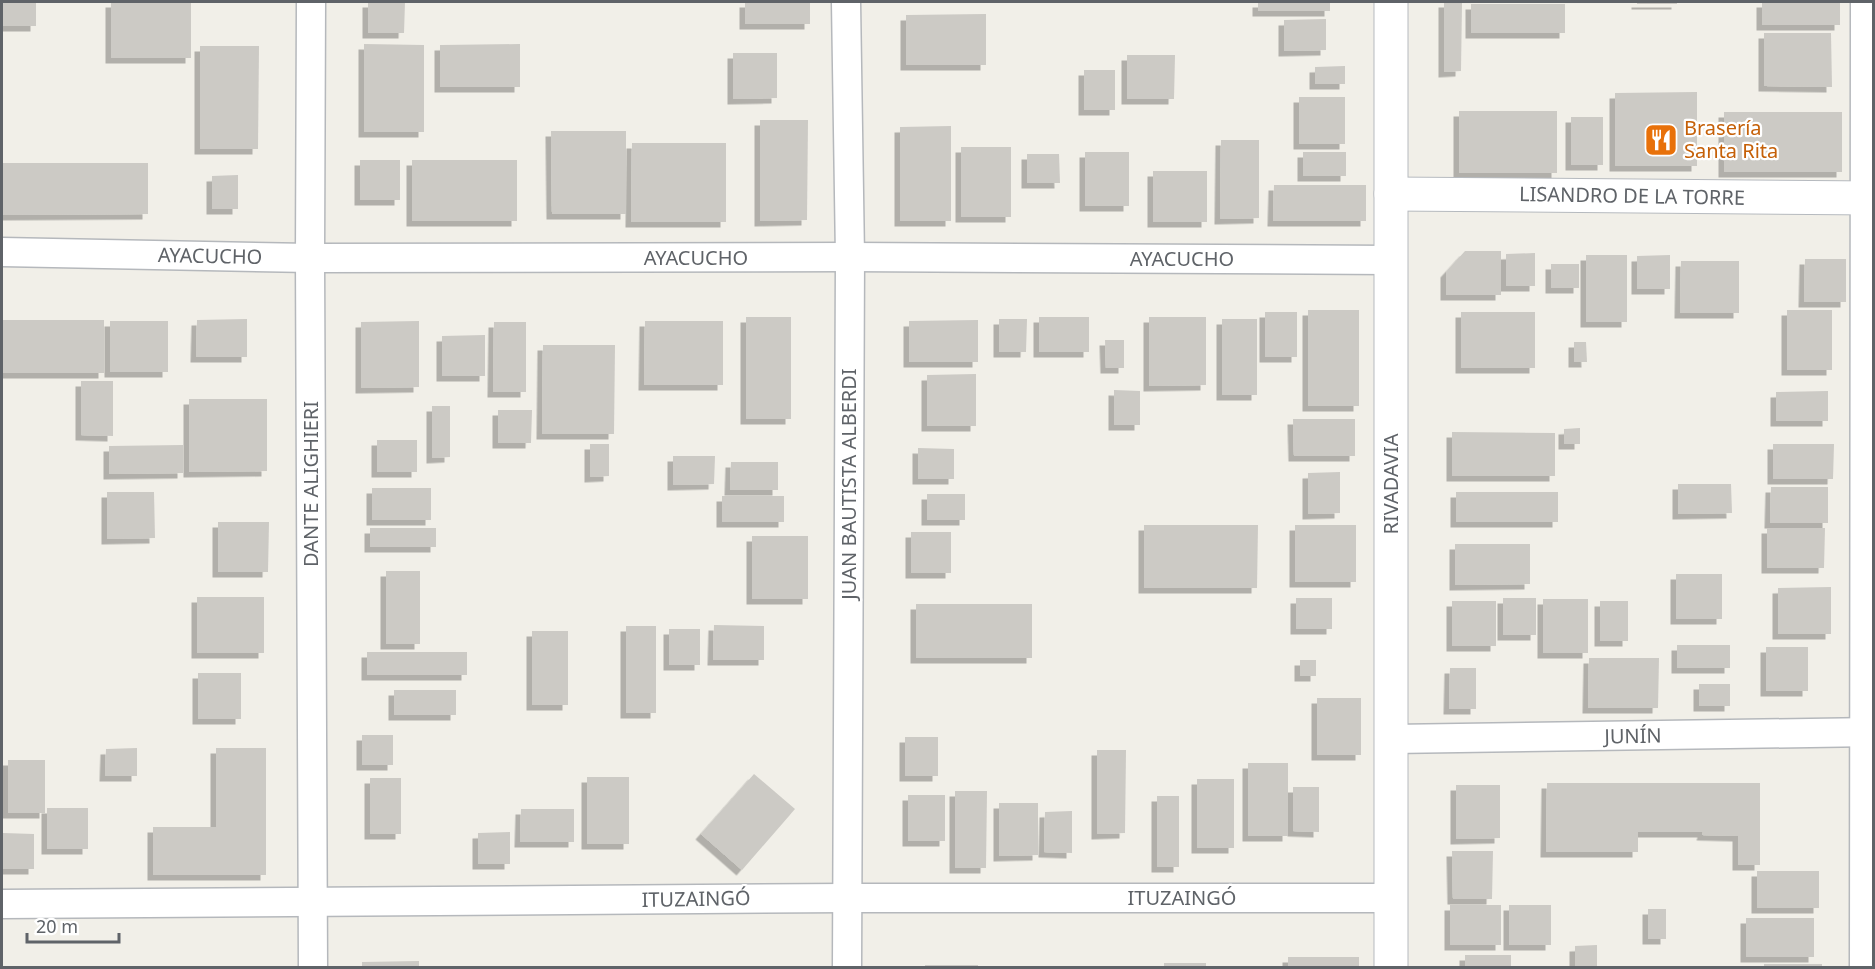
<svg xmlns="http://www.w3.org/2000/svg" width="1875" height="969" viewBox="0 0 1875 969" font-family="'Noto Sans',sans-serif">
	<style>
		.building { fill: #cccac5; filter: url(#shadow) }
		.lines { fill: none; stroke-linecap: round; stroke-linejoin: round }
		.street-casing { stroke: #b5b8bc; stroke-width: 31 }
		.secondary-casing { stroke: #b6babf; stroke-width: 35 }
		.street { stroke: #fff; stroke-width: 28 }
		.secondary { stroke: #fff; stroke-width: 33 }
		.labels { text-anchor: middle; stroke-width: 4.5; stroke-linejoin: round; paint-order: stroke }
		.food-label { font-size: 20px; fill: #c56008; stroke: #fff; text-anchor: start }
		.street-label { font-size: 20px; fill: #5f6368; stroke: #fff }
	</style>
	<defs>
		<filter id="shadow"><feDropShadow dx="-5.5" dy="5.5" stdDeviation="0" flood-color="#0004"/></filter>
	</defs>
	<rect width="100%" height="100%" fill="#f1efe8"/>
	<g class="building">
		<rect x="2" y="2" width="34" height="24"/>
		<rect x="111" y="2" width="80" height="56"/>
		<path d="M368,2H405L404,33H368Z"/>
		<rect x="745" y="2" width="65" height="22"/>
		<rect x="1258" y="2" width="72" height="9"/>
		<path d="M1444,2H1462L1461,71L1444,72Z"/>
		<rect x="1637" y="2" width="40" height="2"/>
		<rect x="1762" y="2" width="78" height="23"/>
		<rect x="1471" y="4" width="94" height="29"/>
		<path d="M986,14V65H906V15Z"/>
		<path d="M1326,19V50L1284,51V20Z"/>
		<path d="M1764,33H1831L1832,87L1764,86Z"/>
		<path d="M364,44L424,45V132H364Z"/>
		<path d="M520,44V87H440V45Z"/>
		<path d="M200,46H259L258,149H200Z"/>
		<path d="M733,53H777V98L733,99Z"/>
		<path d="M1127,55H1175L1174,99H1127Z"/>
		<path d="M1345,66V84H1315V67Z"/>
		<rect x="1084" y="70" width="31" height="40"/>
		<path d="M1697,92V166H1615V93Z"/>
		<rect x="1299" y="97" width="46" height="47"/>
		<rect x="1459" y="111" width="98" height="62"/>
		<rect x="1724" y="112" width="118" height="60"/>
		<rect x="1571" y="117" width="32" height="48"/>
		<path d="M760,120H808L807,220L760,221Z"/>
		<path d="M951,126V221H900V127Z"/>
		<path d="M551,131H626V214H552Z"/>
		<path d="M1221,140H1259V218L1220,219Z"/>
		<path d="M632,143H726V222H631Z"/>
		<rect x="961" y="147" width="50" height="70"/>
		<rect x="1085" y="152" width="44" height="54"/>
		<rect x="1303" y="152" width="43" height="24"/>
		<path d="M1027,154H1059L1060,183H1027Z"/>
		<rect x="360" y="160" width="40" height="40"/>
		<rect x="412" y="160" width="105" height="61"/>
		<path d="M2,163H148V214L2,215Z"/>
		<rect x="1153" y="171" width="54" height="51"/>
		<path d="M238,175V209H212V176Z"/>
		<path d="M1274,185H1366V221H1273Z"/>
		<path d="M1465,251H1501V295H1446V272Z"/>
		<path d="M1535,253V286H1506V254Z"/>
		<rect x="1586" y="255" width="41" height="67"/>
		<path d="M1670,255V289H1637V256Z"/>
		<path d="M1805,259H1846V302H1804Z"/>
		<path d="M1681,261H1739V313H1680Z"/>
		<rect x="1551" y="264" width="28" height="24"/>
		<rect x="1308" y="310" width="51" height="96"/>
		<rect x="1787" y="310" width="45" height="60"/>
		<rect x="1265" y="312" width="32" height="45"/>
		<rect x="1461" y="312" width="74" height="56"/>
		<rect x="746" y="317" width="45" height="102"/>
		<rect x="1039" y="317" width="50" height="35"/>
		<path d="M1149,317H1206V385L1149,386Z"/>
		<path d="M247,319V357H196L197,320Z"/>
		<path d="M999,319H1027L1026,352H999Z"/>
		<rect x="1222" y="319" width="35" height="76"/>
		<rect x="2" y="320" width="102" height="53"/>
		<path d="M978,320V362H909V321Z"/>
		<rect x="110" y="321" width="58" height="51"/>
		<path d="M419,321V387L361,388V322Z"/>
		<path d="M645,321H723V385H644Z"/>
		<path d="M494,322H526V392H493Z"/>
		<path d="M485,335V376H442V336Z"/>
		<path d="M1105,340H1124V368H1106Z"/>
		<path d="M1574,342H1586L1587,362H1574Z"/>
		<path d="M543,345H615L614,434H542Z"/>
		<path d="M976,374V426H927V375Z"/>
		<path d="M81,381H113V436L81,435Z"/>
		<path d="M1114,390L1140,391V425H1114Z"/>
		<path d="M1828,391V421H1776V392Z"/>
		<path d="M189,399H267V471L189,472Z"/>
		<path d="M432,406H450V457L432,458Z"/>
		<path d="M498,410H532L531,443H498Z"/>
		<path d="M1293,419H1355V456H1294Z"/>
		<path d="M1580,428V444H1564V429Z"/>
		<path d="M1452,432L1555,433V476H1452Z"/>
		<rect x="377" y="440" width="40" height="32"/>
		<path d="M590,444H609V476L590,477Z"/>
		<path d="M1773,444H1834L1833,479H1773Z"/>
		<path d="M183,445V473L109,474V446Z"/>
		<path d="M918,448L954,449V479H918Z"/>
		<path d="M673,456H715L714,484L673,485Z"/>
		<path d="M731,462H778V490H730Z"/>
		<path d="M1340,472V513L1308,514V473Z"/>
		<path d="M1678,484H1731L1732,513L1678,514Z"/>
		<path d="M1771,487H1828V523H1770Z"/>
		<rect x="372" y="488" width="59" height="32"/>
		<path d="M107,492H154L155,538L107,539Z"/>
		<rect x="1456" y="492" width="102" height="30"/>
		<rect x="927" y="494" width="38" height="26"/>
		<rect x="722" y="496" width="62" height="26"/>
		<path d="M218,522H269L268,572H218Z"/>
		<path d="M1144,525H1258L1257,588H1144Z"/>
		<rect x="1295" y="525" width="61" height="57"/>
		<rect x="370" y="528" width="66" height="19"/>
		<path d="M1767,528H1825L1824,568H1767Z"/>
		<rect x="911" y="532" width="40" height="41"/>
		<rect x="752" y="536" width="56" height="63"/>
		<path d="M1455,544H1530V584L1455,585Z"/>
		<rect x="386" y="571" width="34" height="73"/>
		<rect x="1676" y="574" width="46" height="45"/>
		<path d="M1831,587V634H1778V588Z"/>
		<rect x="197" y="597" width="67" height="56"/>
		<rect x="1296" y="598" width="36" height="31"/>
		<rect x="1503" y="598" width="33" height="37"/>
		<rect x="1543" y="599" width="45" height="54"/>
		<rect x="1452" y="601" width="44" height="45"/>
		<rect x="1600" y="601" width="28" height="40"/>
		<rect x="916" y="604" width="116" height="54"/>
		<path d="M714,625L764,626V660H713Z"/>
		<rect x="626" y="626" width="30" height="87"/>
		<rect x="669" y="629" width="31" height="36"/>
		<rect x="532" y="631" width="36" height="74"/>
		<rect x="1677" y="645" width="53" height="23"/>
		<rect x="1766" y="647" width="42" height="44"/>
		<rect x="367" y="652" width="100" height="23"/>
		<path d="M1589,658H1659L1658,708H1588Z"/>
		<rect x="1300" y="660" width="16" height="16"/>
		<path d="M1450,668H1476V709H1449Z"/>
		<rect x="198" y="673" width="43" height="46"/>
		<rect x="1699" y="684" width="31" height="22"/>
		<rect x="394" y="690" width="62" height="25"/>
		<rect x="1317" y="698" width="44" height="57"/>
		<rect x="362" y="735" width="31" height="30"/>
		<rect x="905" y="737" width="33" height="39"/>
		<path d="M137,748V776H105L106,749Z"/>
		<path d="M216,748H266V875H153V827H216Z"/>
		<path d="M1097,750H1126L1125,833L1097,834Z"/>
		<rect x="8" y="760" width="37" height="53"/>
		<rect x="1248" y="763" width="40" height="73"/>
		<path d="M754,774L795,809L742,870L701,834Z"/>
		<rect x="587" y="777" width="42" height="67"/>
		<rect x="370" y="778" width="31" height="56"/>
		<rect x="1197" y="779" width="37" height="69"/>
		<path d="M1547,783H1760V865H1738V836L1702,835L1703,832H1638V852H1546Z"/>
		<path d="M1456,785H1500V838L1456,839Z"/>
		<path d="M1293,787H1319V832L1293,831Z"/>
		<path d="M955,791H987L986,868H955Z"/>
		<rect x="908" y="795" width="37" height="46"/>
		<rect x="1157" y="796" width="22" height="71"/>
		<path d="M999,803H1038V855L999,856Z"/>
		<rect x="47" y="808" width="41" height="41"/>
		<path d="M521,809H574V842H520Z"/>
		<path d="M1072,811V853L1044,852L1045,812Z"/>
		<path d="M510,832V864H478V833Z"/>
		<path d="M3,833L34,834V869H3Z"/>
		<path d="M1452,851H1493L1492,899H1453Z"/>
		<rect x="1757" y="871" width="62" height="37"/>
		<rect x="1450" y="905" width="51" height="40"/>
		<rect x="1509" y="905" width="42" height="40"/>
		<rect x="1648" y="909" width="18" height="30"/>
		<rect x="1746" y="918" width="68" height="39"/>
		<path d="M1597,945V968H1575V946Z"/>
		<rect x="1465" y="955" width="46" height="13"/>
		<rect x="1288" y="957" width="71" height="11"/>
		<path d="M419,961V968H362V962Z"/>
		<rect x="1164" y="963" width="42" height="5"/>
		<rect x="1764" y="964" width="58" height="4"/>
		<rect x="925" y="965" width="53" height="3"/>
	</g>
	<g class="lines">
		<g class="street-casing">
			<g id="street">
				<path d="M311,2L310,258L313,968"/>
				<path d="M846,2L850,257L847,968"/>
				<path d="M2,252L310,258L850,257L1390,260"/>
				<path d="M1392,739L1874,732"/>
				<path d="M2,904L846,898H1390"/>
				<path d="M1864,968L1865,2"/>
			</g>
		</g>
		<g class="secondary-casing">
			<g id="secondary">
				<path d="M1391,2V968"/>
				<path d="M1391,194L1874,198"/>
			</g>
		</g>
		<use href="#street" class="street"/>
		<use href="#secondary" class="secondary"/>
	</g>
	<defs>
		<g id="restaurant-square" transform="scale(1.725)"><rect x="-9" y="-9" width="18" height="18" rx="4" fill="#e8710a" stroke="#fff"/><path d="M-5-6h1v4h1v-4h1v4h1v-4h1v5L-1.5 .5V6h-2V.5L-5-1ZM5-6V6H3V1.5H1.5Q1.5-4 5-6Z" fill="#fff"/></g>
	</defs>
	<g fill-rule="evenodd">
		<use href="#restaurant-square" x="1661" y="140"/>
	</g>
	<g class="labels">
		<g class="food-label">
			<text x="1684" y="135">Brasería<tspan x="1684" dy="23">Santa Rita</tspan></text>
		</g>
		<g class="street-label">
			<text transform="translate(1632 196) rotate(1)" y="7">LISANDRO DE LA TORRE</text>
			<text transform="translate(210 256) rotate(1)" y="7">AYACUCHO</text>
			<text x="696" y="265">AYACUCHO</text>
			<text x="1182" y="266">AYACUCHO</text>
			<text transform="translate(311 484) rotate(-90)" y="7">DANTE ALIGHIERI</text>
			<text transform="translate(849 484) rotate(-90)" y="7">JUAN BAUTISTA ALBERDI</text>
			<text transform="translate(1391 484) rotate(-90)" y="7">RIVADAVIA</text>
			<text transform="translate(1633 736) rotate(-1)" y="7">JUNÍN</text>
			<text x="1182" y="905">ITUZAINGÓ</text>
			<text transform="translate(696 899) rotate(-1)" y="7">ITUZAINGÓ</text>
		</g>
	</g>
	<rect width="1875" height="969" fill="none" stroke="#5f6368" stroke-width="6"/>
	<path d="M27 933v9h92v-9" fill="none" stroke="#5f6368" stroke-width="3"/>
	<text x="36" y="933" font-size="18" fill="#5f6368" stroke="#ffffff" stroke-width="4.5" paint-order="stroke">20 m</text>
</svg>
